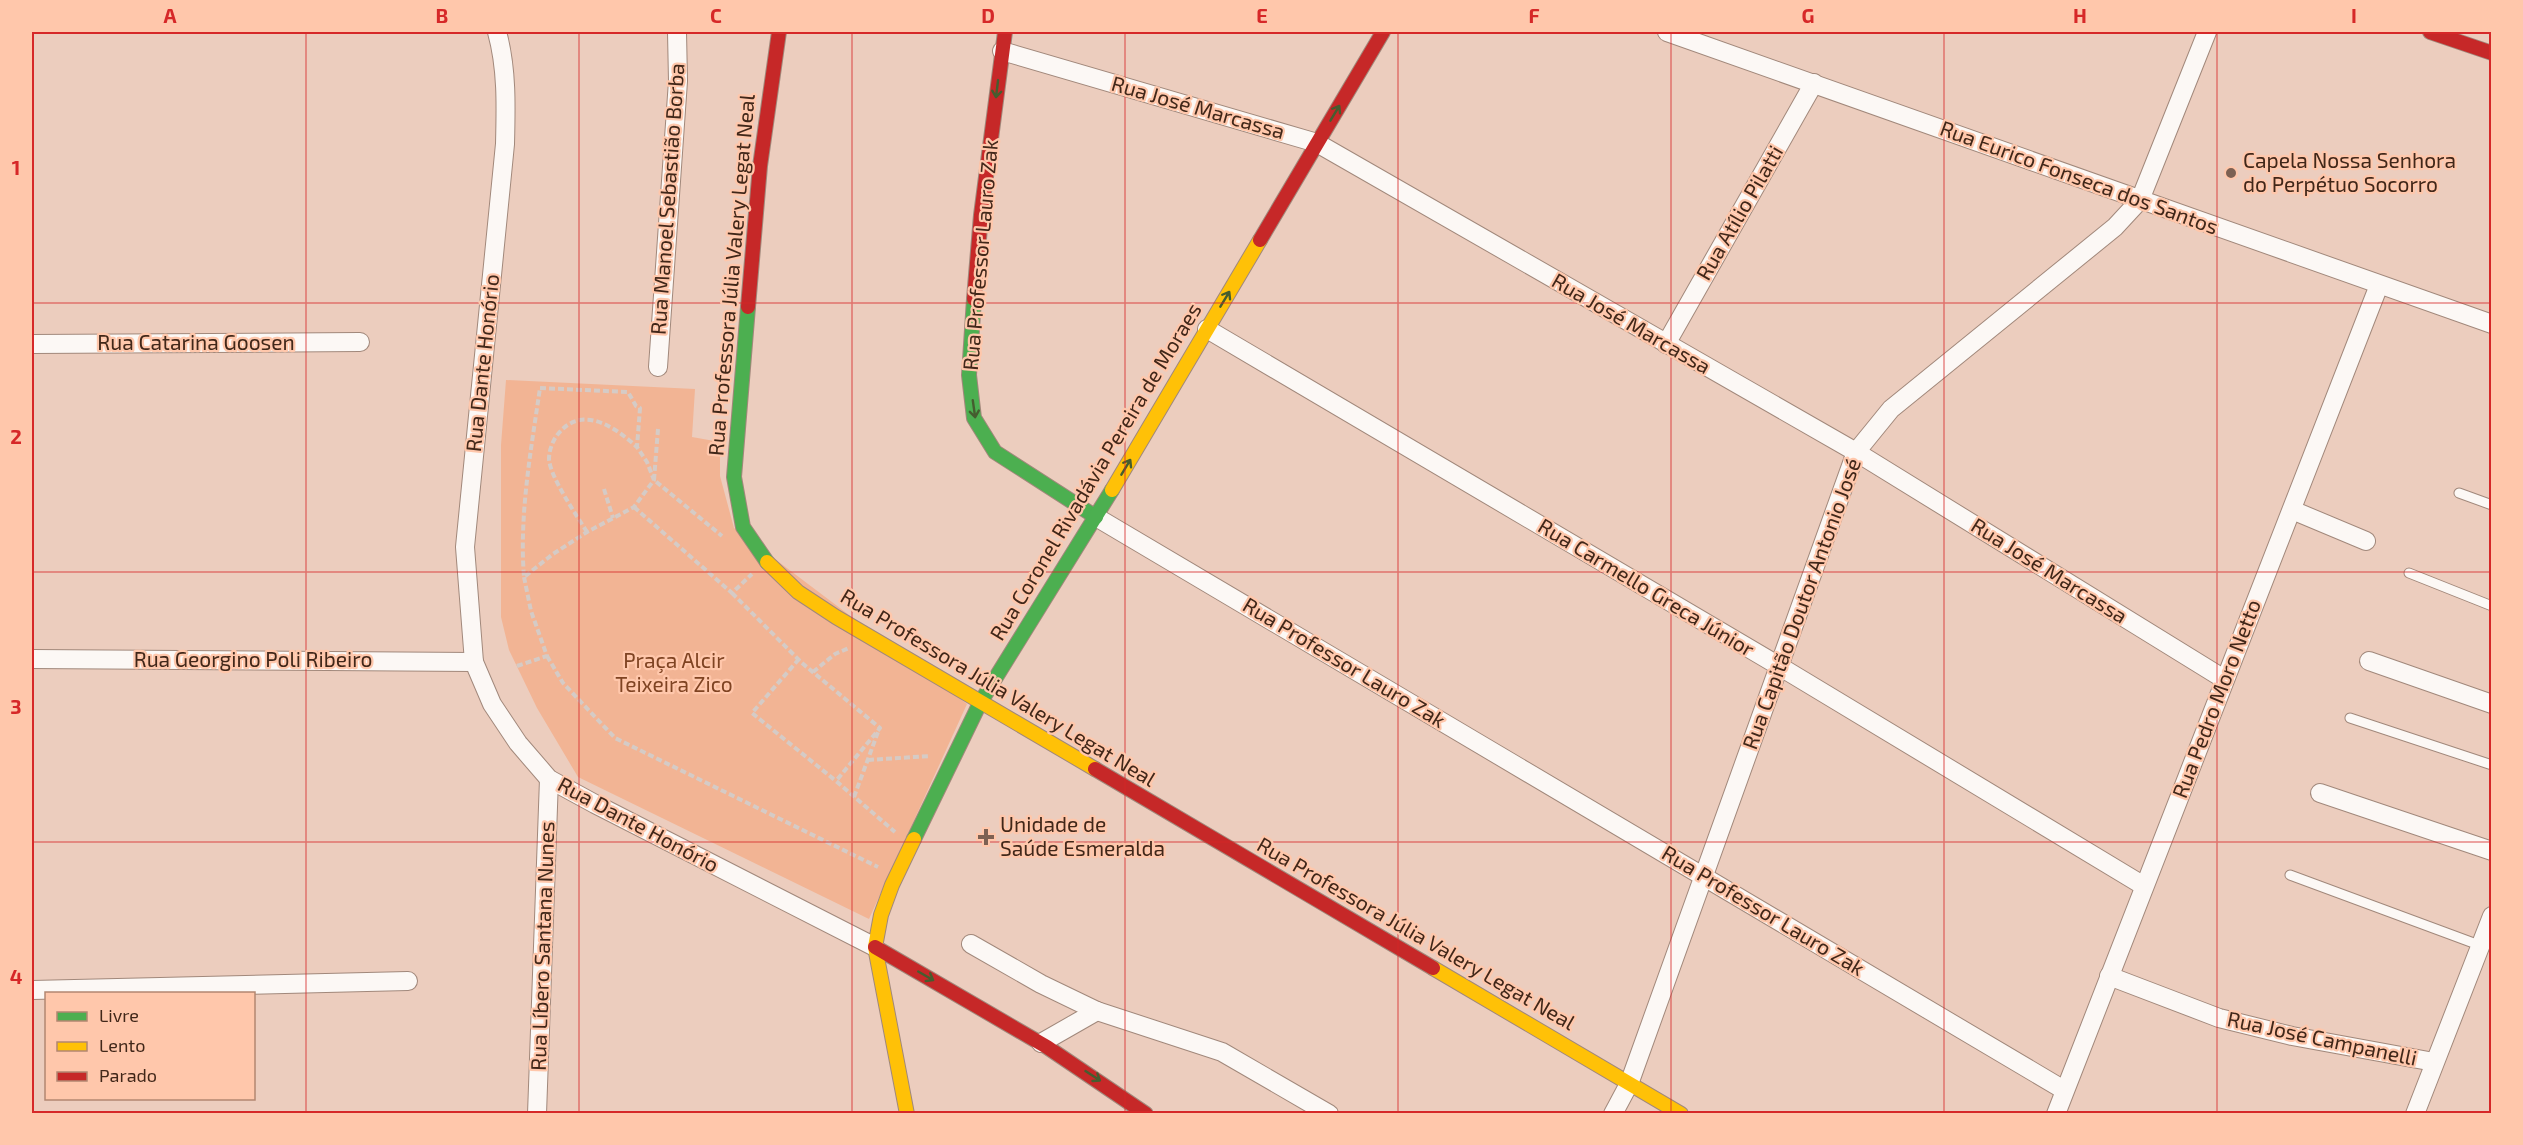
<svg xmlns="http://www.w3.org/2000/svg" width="2523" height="1145" viewBox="0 0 2523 1145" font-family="'Exo 2',sans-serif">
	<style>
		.green { fill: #f2b494 }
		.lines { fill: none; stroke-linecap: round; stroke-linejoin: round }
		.lane-casing { stroke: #a1887b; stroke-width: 11 }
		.street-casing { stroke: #a1887b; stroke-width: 20 }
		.fast-casing { stroke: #a1887b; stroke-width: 16 }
		.slow-casing { stroke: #a1887b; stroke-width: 16 }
		.jam-casing { stroke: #a1887b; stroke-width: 16 }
		.path { stroke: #d5cbc6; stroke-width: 4; stroke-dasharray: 6 3; stroke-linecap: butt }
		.lane { stroke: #fcf8f5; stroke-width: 9 }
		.street { stroke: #fcf8f5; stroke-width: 18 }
		.fast { stroke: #4caf50; stroke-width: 14 }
		.slow { stroke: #ffc107; stroke-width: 14 }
		.jam { stroke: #c62828; stroke-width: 14 }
		.oneway { stroke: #455d2f }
		.grid { fill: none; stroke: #d62828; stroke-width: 1.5; stroke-opacity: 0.55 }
		.poi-dot { fill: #7d6153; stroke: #ffc7ab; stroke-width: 2 }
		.labels { text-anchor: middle; stroke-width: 4.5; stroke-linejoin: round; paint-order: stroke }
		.street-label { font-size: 21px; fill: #412719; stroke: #ffc7ab }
		.poi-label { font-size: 21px; fill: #412719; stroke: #ffc7ab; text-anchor: start }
		.park-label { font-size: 21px; fill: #7f4322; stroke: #ffc7ab }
		.neatline { fill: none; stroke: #d62828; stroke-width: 2 }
		.grid-label { font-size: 20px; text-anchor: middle; font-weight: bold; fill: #d62828 }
	</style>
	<rect width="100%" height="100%" fill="#eccdbe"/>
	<path class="green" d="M506,380L695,389L692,437L720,442V476L734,528L967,704L869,919L578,777L537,708L509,650L501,617V445Z"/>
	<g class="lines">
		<g class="lane-casing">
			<g id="lane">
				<path d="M2459,493L2492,505"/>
				<path d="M2409,573L2492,606"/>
				<path d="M2350,718L2492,765"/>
				<path d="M2290,875L2479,945"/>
			</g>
		</g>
		<g class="street-casing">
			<g id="street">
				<path d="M497,32C507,68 506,106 505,144L465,547L474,662L492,704L518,743L549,779L595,804L875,947"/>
				<path d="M1667,32L2492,324"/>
				<path d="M1002,51L1317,143L1856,452L2224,679"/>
				<path d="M1207,329L1779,666L2144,886"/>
				<path d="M32,344L360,342"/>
				<path d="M1666,344L1814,83"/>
				<path d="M658,367L678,81L677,32"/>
				<path d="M2292,510L2366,541"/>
				<path d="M1096,517L2064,1090"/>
				<path d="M32,659L474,662"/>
				<path d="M2369,661L2492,704"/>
				<path d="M2320,793L2492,851"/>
				<path d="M971,944L1041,984L1097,1011L1222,1052L1329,1114"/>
				<path d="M2109,976L2219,1018L2292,1036L2434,1062"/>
				<path d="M32,990L408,981"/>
				<path d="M1041,1043L1097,1011"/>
				<path d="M537,1114L549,779"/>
				<path d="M1613,1114L1629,1084L1856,452L1891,409L2115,227L2140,200L2207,32"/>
				<path d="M2056,1114L2379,285"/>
				<path d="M2415,1114L2492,916"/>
			</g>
		</g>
		<g class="fast-casing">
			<g id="fast">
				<path d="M974,299L969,375L974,418L995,452L1096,517"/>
				<path d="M748,307L734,477L743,527L767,562"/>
				<path d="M914,839L980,703L1112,490"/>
			</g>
		</g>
		<g class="slow-casing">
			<g id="slow">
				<path d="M1112,490L1260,240"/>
				<path d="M767,562L798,592L836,617L1095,769"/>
				<path d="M1433,968L1681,1114"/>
				<path d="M907,1114L875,947L881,915L892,885L914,839"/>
			</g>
		</g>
		<g class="jam-casing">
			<g id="jam">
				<path d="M2430,32L2492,53"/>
				<path d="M1260,240L1383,32"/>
				<path d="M974,299L981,215L1005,32"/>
				<path d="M748,307L760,166L779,32"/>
				<path d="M1095,769L1433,968"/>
				<path d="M875,947L1047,1047L1146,1114"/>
			</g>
		</g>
		<g class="path">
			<path d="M540,388L628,392L636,406L640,408L637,447L647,462L654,480L634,507L587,532L553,554L524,577C519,515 531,450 540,388Z"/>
			<path d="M658,429L654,480L722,536"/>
			<path d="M604,489L613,518"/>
			<path d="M634,507L732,593L752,574"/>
			<path d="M587,532C577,516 550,477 549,459C549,450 553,440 558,434C582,404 615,427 637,447"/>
			<path d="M732,593L802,663L880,728L836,781L895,832"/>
			<path d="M547,656L563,683L615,738L878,867"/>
			<path d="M799,659L752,713L836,781"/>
			<path d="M517,666L547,656L531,611L524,577"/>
			<path d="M813,672L835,654L849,648"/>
			<path d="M868,760L930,756"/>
			<path d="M854,797L878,732"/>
		</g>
		<use href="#lane" class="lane"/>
		<use href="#street" class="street"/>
		<use href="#fast" class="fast"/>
		<use href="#slow" class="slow"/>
		<use href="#jam" class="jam"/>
	</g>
	<defs><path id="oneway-shaft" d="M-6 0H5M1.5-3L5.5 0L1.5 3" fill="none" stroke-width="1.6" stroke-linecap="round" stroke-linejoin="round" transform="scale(1.5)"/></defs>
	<g class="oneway">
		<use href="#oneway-shaft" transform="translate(997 89) rotate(97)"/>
		<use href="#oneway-shaft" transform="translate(1335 113) rotate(-59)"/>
		<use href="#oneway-shaft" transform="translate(1225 299) rotate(-59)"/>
		<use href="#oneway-shaft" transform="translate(974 409) rotate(82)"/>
		<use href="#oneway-shaft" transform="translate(1126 467) rotate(-59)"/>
		<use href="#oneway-shaft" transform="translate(926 976) rotate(30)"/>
		<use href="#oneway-shaft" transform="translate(1093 1076) rotate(33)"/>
	</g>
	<path class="grid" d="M306,32V1114M579,32V1114M852,32V1114M1125,32V1114M1398,32V1114M1671,32V1114M1944,32V1114M2217,32V1114M32,303H2492M32,572H2492M32,842H2492"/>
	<g class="poi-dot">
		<circle cx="2231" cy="173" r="6"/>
		<path d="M983 828h6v6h6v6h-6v6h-6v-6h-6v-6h6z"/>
	</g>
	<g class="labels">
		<g class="street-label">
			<text transform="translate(1198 108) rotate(16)" y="7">Rua José Marcassa</text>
			<text transform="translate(2079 178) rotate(20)" y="7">Rua Eurico Fonseca dos Santos</text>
			<text transform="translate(668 199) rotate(-86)" y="7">Rua Manoel Sebastião Borba</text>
			<text transform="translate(1740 213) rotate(-60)" y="7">Rua Atílio Pilatti</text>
			<text transform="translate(981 255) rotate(-85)" y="7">Rua Professor Lauro Zak</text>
			<text transform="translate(732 275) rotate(-85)" y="7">Rua Professora Júlia Valery Legat Neal</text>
			<text transform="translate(1631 324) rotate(30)" y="7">Rua José Marcassa</text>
			<text x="196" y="350">Rua Catarina Goosen</text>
			<text transform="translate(483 363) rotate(-84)" y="7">Rua Dante Honório</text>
			<text transform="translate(1096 472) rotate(-59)" y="7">Rua Coronel Rivadávia Pereira de Moraes</text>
			<text transform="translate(2049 571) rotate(32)" y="7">Rua José Marcassa</text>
			<text transform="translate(1646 588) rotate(31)" y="7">Rua Carmello Greca Júnior</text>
			<text transform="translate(1802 604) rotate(-70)" y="7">Rua Capitão Doutor Antonio José</text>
			<text x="253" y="667">Rua Georgino Poli Ribeiro</text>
			<text transform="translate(1344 663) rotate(31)" y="7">Rua Professor Lauro Zak</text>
			<text transform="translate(998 688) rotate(31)" y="7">Rua Professora Júlia Valery Legat Neal</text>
			<text transform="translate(2217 699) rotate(-69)" y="7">Rua Pedro Moro Netto</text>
			<text transform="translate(638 825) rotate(28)" y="7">Rua Dante Honório</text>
			<text transform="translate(1763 911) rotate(31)" y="7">Rua Professor Lauro Zak</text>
			<text transform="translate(1416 934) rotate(30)" y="7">Rua Professora Júlia Valery Legat Neal</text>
			<text transform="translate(543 946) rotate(-88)" y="7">Rua Líbero Santana Nunes</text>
			<text transform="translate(2322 1039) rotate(12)" y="7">Rua José Campanelli</text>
		</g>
		<g class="poi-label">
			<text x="2243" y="168">Capela Nossa Senhora<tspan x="2243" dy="24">do Perpétuo Socorro</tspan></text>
			<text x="1000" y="832">Unidade de<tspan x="1000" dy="24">Saúde Esmeralda</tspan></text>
		</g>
		<g class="park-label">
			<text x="674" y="668">Praça Alcir<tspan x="674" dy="24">Teixeira Zico</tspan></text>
		</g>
	</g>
	<rect width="2523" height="1145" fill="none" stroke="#ffc7ab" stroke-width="66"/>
	<rect x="45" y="992" width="210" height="108" fill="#ffc7ab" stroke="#b38771" stroke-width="1.5"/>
	<rect x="57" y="1012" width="30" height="9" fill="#4caf50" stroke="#b38771" stroke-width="1.5"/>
	<text x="99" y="1022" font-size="18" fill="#412719">Livre</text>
	<rect x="57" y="1042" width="30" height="9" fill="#ffc107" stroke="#b38771" stroke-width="1.5"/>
	<text x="99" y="1052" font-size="18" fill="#412719">Lento</text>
	<rect x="57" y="1072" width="30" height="9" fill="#c62828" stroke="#b38771" stroke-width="1.5"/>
	<text x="99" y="1082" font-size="18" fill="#412719">Parado</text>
	<rect x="33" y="33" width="2457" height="1079" class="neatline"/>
	<g class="grid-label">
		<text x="170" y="23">A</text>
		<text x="442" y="23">B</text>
		<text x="716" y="23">C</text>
		<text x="988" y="23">D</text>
		<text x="1262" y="23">E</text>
		<text x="1534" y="23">F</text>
		<text x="1808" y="23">G</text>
		<text x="2080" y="23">H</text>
		<text x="2354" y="23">I</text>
		<text x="16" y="175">1</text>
		<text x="16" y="444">2</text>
		<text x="16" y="714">3</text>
		<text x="16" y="984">4</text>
	</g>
</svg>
